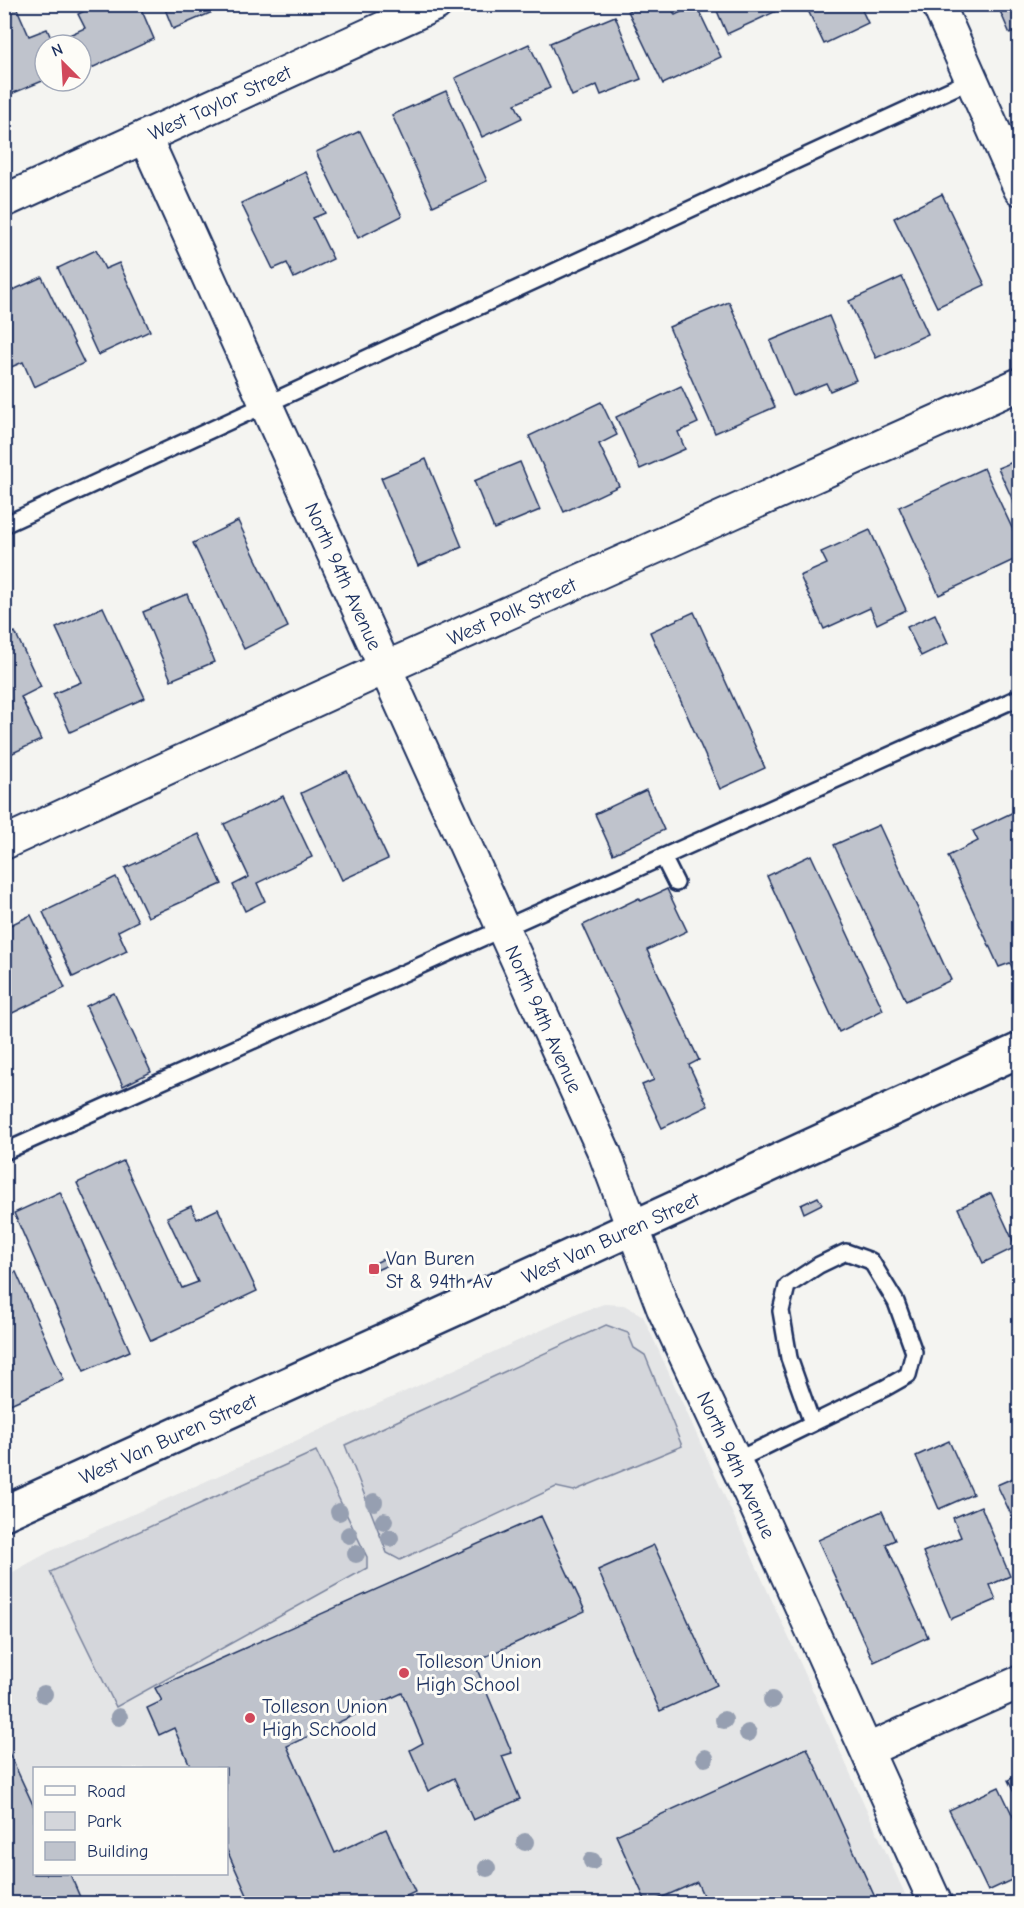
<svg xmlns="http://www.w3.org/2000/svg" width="1024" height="1908" viewBox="0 0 1024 1908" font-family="'Comic Neue',sans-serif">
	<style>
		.built { fill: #e4e5e6; fill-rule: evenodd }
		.green { fill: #d4d6db; stroke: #78829c; stroke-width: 1.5 }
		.building { fill: #bfc3cc; stroke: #1b2f5e; stroke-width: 1.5 }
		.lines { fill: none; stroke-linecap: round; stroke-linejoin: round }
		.service-casing { stroke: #1b2f5e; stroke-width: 20 }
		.minor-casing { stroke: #1b2f5e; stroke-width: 36 }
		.primary-casing { stroke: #1b2f5e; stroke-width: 38 }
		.service { stroke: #fdfcf7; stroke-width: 15 }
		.minor { stroke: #fdfcf7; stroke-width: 32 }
		.primary { stroke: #fdfcf7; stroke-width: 33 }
		.tree { fill: #969fb1 }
		.poi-dot { fill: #d1495b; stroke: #fdfcf7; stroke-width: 2 }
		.labels { text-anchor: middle; stroke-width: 6; stroke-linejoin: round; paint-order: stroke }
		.street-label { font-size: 20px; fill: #1b2f5e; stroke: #fdfcf7 }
		.poi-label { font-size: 20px; fill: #1b2f5e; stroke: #fdfcf7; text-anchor: start }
	</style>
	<rect width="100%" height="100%" fill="#f4f4f1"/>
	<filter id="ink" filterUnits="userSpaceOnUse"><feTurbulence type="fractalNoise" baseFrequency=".0167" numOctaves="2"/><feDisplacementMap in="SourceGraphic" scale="12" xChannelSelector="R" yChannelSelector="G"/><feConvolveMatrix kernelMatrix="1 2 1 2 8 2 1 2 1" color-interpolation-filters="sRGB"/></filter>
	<g filter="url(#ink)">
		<path class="built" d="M604,1304L624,1305L643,1316L909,1903H5L4,1577L49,1552L584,1311ZM34,1768H226V1874H34Z"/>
		<g class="green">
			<path d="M606,1325L628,1333L634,1348L645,1355L682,1446L574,1491L556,1487L400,1560L387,1553L345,1445Z"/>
			<path d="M316,1451L367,1557V1568L116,1707L50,1572Z"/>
		</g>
		<g class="building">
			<path d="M4,4H15L29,36L47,29L54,45H45V80L4,97Z"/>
			<path d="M99,4H139L154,39L83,72L81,68V45H71L67,36L85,28L78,14Z"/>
			<path d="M163,4H231L173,29Z"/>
			<path d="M641,4H670L675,15L696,5L721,57L663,84L628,11Z"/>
			<path d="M714,4H781L783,8L727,34Z"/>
			<path d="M805,4H859L868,23L824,44Z"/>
			<path d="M997,4H1020V29L1010,34Z"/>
			<path d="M615,16L641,79L601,95L597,85L572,96L550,43Z"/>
			<path d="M529,44L550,88L515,104L522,118L482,137L455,78Z"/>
			<path d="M446,91L487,181L433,206L392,115Z"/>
			<path d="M360,131L402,216L358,238L316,152Z"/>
			<path d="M306,172L325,213L313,218L333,259L294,278L287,263L273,269L241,203Z"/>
			<path d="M942,194L985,285L937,307L894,218Z"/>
			<path d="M96,250L105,269L119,263L150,331L98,355L58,268Z"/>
			<path d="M42,277L84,363L34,387L23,362L4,370V294Z"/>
			<path d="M902,277L928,334L876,358L849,301Z"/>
			<path d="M729,302L775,407L715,433L669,327Z"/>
			<path d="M829,316L856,380L830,391L826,383L793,396L770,341Z"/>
			<path d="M681,386L698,423L678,432L685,449L640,469L616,417Z"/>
			<path d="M601,402L617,435L599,444L619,486L564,512L529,436Z"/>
			<path d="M426,459L462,547L418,566L381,478Z"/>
			<path d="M1020,459V516L998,468Z"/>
			<path d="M520,462L540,510L494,529L474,481Z"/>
			<path d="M984,468L1020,545V557L939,595L899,507Z"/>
			<path d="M238,521L288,627L244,649L193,543Z"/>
			<path d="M870,530L906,610L877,624L870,608L824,629L800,576L827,564L821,552Z"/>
			<path d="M187,594L214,662L171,680L143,612Z"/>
			<path d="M103,607L145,698L70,732L53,694L81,682L56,628Z"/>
			<path d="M694,612L765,768L720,789L650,632Z"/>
			<path d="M935,614L948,643L921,656L907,627Z"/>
			<path d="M15,632L41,687L21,697L41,740L4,757V637Z"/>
			<path d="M347,771L388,859L342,880L301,793Z"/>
			<path d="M646,790L664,830L613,854L595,814Z"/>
			<path d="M283,796L312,857L257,883L265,901L245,911L233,885L249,877L224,824Z"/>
			<path d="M1020,809V974L1016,976L1010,963L999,967L948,856L978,841L973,831Z"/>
			<path d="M879,825L951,980L906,1001L834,845Z"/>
			<path d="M199,834L222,884L148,917L125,868Z"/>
			<path d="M811,855L883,1010L839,1032L767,876Z"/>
			<path d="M116,877L138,921L118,931L127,951L73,977L43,912Z"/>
			<path d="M667,889L687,931L647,950L699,1060L689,1065L708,1106L662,1128L642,1085L654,1080L583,925L639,898L641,901Z"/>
			<path d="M31,915L65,988L4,1017V928Z"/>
			<path d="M114,993L151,1072L123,1086L86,1006Z"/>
			<path d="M123,1161L182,1288L198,1282L167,1217L191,1206L197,1219L218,1209L257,1291L151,1341L77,1183Z"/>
			<path d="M60,1192L130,1351L84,1371L14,1213Z"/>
			<path d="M991,1193L1016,1247L983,1263L958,1208Z"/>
			<path d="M818,1197L822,1204L804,1213L801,1205Z"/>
			<path d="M385,1258L388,1265L370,1273L367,1267Z"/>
			<path d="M16,1272L64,1380L8,1405L4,1398V1277Z"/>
			<path d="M949,1441L973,1494L939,1509L916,1456Z"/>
			<path d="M1020,1475V1533L997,1485Z"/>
			<path d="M981,1506L1010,1576L990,1585L996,1600L951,1619L923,1552L961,1537L953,1518Z"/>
			<path d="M882,1511L895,1540L886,1544L928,1637L874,1662L818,1540Z"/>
			<path d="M541,1516L585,1611L474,1662L512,1753L502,1756L520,1799L473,1820L454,1778L428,1791L410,1750L423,1743L402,1693L287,1746L335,1853L386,1829L415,1892L390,1904H251L226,1848V1768H191L174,1728L159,1735L147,1708L162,1701L155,1688Z"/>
			<path d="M654,1545L717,1685L660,1711L598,1570Z"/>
			<path d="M4,1742L34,1807V1874H70L83,1904H4Z"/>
			<path d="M807,1748L878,1904H707L697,1882L647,1904L616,1835Z"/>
			<path d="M1020,1774V1805L1008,1780Z"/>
			<path d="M999,1787L1020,1831V1876L988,1891L949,1810Z"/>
		</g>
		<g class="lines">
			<g class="service-casing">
				<g id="service">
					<path d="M1000,144L1020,135"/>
					<path d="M4,525L971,80"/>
					<path d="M663,857L676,883"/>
					<path d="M4,1152L1020,697"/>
					<path d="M735,1461L885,1388L908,1375L914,1352L896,1302L871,1261L846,1252L819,1265L787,1286L781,1311L789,1358L812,1423"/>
				</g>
			</g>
			<g class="minor-casing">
				<g id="minor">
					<path d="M938,4L1020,189"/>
					<path id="s1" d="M145,137L605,1154L663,1308L754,1502L936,1904"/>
					<path id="s2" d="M4,201L436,4"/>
					<path id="s3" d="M4,843L385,668L1020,384"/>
					<path d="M867,1750L1020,1682"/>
				</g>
			</g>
			<g class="primary-casing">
				<g id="primary">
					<path id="s4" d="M4,1513L567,1258L1020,1050"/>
				</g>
			</g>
			<use href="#service" class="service"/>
			<use href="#minor" class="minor"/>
			<use href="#primary" class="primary"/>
		</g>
		<g class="tree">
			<circle cx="374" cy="1502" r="9"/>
			<circle cx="339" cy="1512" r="9"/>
			<circle cx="384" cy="1521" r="9"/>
			<circle cx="349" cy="1535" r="9"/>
			<circle cx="390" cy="1538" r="9"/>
			<circle cx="356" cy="1554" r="9"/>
			<circle cx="44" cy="1694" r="9"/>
			<circle cx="772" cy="1700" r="9"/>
			<circle cx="119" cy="1717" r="9"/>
			<circle cx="724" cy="1720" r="9"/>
			<circle cx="748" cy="1733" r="9"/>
			<circle cx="705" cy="1758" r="9"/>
			<circle cx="525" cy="1842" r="9"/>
			<circle cx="592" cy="1861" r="9"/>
			<circle cx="487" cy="1868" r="9"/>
		</g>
	</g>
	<g class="poi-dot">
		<rect x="368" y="1263" width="12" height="12" rx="3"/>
		<circle cx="404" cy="1673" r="6"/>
		<circle cx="250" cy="1718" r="6"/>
	</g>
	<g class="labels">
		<g class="street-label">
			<text dy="7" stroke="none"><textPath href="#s2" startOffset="237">West Taylor Street</textPath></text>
			<text dy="7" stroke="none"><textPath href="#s1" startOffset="482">North 94th Avenue</textPath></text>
			<text dy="7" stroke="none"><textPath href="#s3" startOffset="558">West Polk Street</textPath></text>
			<text dy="7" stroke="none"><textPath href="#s1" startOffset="968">North 94th Avenue</textPath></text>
			<text dy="7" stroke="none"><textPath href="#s4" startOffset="666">West Van Buren Street</textPath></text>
			<text dy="7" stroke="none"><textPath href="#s4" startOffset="180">West Van Buren Street</textPath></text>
			<text dy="7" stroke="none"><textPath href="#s1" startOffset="1454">North 94th Avenue</textPath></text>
		</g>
		<g class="poi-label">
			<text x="386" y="1265">Van Buren<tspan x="386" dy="23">St &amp; 94th Av</tspan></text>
			<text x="416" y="1668">Tolleson Union<tspan x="416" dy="23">High School</tspan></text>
			<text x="262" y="1713">Tolleson Union<tspan x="262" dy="23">High Schoold</tspan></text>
		</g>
	</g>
	<rect width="1024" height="1908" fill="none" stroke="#fdfcf7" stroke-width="24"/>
	<rect x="12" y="12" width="1000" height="1884" fill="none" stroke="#1b2f5e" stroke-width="2" filter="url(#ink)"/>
	<rect x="33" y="1767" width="195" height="108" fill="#fdfcf7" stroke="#a3aaba" stroke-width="1.5"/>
	<rect x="45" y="1786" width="30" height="9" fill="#fdfcf7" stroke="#a3aaba" stroke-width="1.5"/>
	<text x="87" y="1797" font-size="18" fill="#1b2f5e">Road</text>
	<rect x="45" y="1812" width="30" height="18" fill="#d4d6db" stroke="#a3aaba" stroke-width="1.5"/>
	<text x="87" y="1827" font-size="18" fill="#1b2f5e">Park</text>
	<rect x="45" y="1842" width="30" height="18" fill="#bfc3cc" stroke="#a3aaba" stroke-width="1.5"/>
	<text x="87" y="1857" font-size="18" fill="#1b2f5e">Building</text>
	<g transform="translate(63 63) rotate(336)"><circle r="28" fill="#fdfcf7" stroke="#a3aaba" stroke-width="1.5"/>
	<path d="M0-4.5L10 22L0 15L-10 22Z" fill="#d1495b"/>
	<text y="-9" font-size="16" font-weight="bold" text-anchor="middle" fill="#1b2f5e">N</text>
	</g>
</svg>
